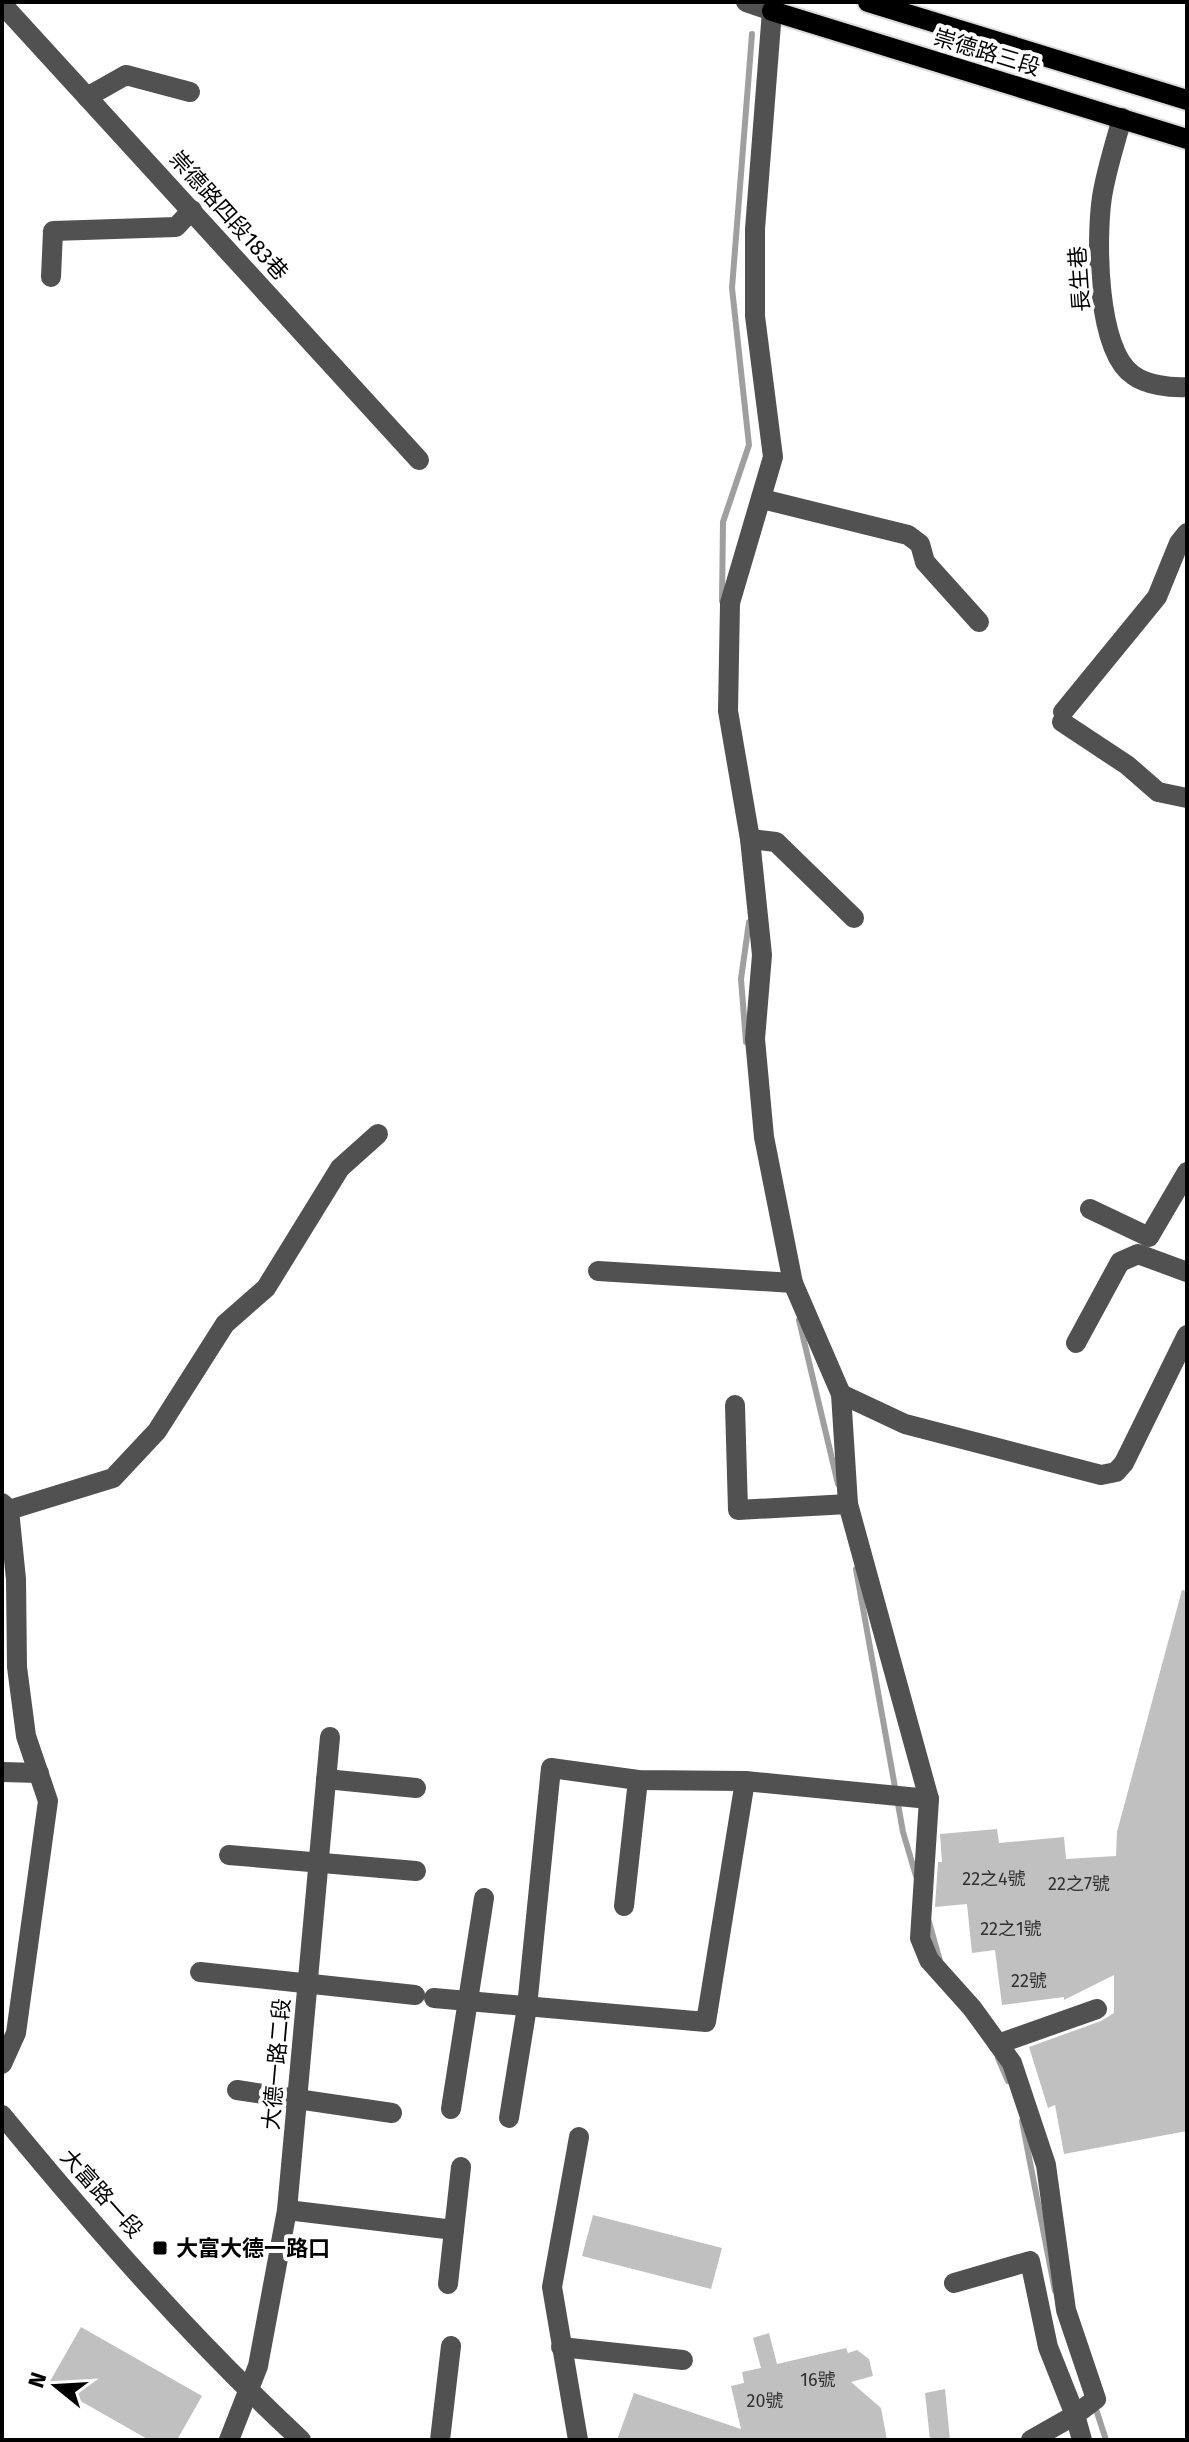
<svg xmlns="http://www.w3.org/2000/svg" width="1189" height="2442" viewBox="0 0 1189 2442" font-family="'Fira Sans','Noto Sans TC',sans-serif">
	<style>
		.lines { fill: none; stroke-linecap: round; stroke-linejoin: round }
		.stream { stroke: #9f9f9f; stroke-width: 6 }
		.building { fill: #c0c0c0 }
		.major-casing { stroke: #dbdbdb; stroke-width: 24 }
		.minor { stroke: #515151; stroke-width: 20 }
		.major { stroke: #000; stroke-width: 20 }
		.poi-dot { fill: #000; stroke: #fff; stroke-width: 3 }
		.labels { text-anchor: middle; stroke-width: 8; stroke-linejoin: round; paint-order: stroke }
		.number-label { font-size: 18px; fill: #303030 }
		.street-label { font-size: 22px; fill: #000; stroke: #fff }
		.poi-label { font-size: 22px; font-weight: bold; fill: #000; stroke: #fff; text-anchor: start }
	</style>
	<rect width="100%" height="100%" fill="#fff"/>
	<g class="lines">
		<g class="stream">
			<path d="M722,601L723,522L749,445L732,288L752,34"/>
			<path d="M746,1042L741,979L749,922"/>
			<path d="M799,1320L838,1484"/>
			<path d="M856,1569L903,1832L916,1876"/>
			<path d="M929,1922L940,1961"/>
			<path d="M998,2058L1008,2081"/>
			<path d="M1022,2121L1055,2291"/>
			<path d="M1094,2403L1106,2440"/>
		</g>
	</g>
	<g class="building">
		<path d="M1182,1590L1187,1591V2131L1064,2154L1055,2105L1048,2108L1029,2047L1101,2021L1114,2013V1975L1064,2000V1997L1002,2005L995,1950L972,1953L967,1904L935,1907L938,1862H942L940,1834L997,1829L999,1843L1064,1837L1066,1859L1116,1856L1117,1832Z"/>
		<path d="M593,2215L722,2248L711,2289L582,2256Z"/>
		<path d="M81,2327L202,2396L177,2440H149L49,2383Z"/>
		<path d="M769,2333L777,2364L846,2348L848,2353L857,2350L869,2359L873,2376L851,2382L881,2408L887,2440H617L634,2393L741,2429L731,2386L744,2383L742,2372L761,2368L753,2338Z"/>
		<path d="M945,2389L950,2440H930L925,2393Z"/>
	</g>
	<g class="lines">
		<g class="major-casing">
			<g id="major">
				<path d="M868,2L1187,100"/>
				<path d="M772,11L1187,139"/>
			</g>
		</g>
		<g class="minor">
			<path d="M746,2L772,11"/>
			<path d="M769,2L772,11L755,229V316L773,457L730,603L728,711L750,839L762,955L755,1039L764,1137L793,1283L841,1394L848,1504L929,1799L920,1938L929,1960L972,2008L1012,2063L1046,2165L1066,2310L1096,2399L1075,2415L1082,2440"/>
			<path d="M2,4L419,460"/>
			<path d="M87,97L126,75L190,92"/>
			<path d="M1122,118C1115,144 1106,171 1102,197C1096,237 1096,350 1133,375C1146,385 1171,388 1187,387"/>
			<path d="M51,277L53,231L176,227L192,210"/>
			<path d="M762,499L908,535L920,544L925,562L979,622"/>
			<path d="M1063,712L1157,597L1179,543L1187,533"/>
			<path d="M1062,722L1127,765L1158,792L1187,798"/>
			<path d="M750,839L776,842L854,918"/>
			<path d="M1090,1209L1149,1237L1187,1172"/>
			<path d="M598,1271L793,1283"/>
			<path d="M1076,1343L1120,1262L1138,1254L1187,1272"/>
			<path d="M841,1394L905,1424L1101,1475L1116,1472L1124,1463L1187,1335"/>
			<path d="M735,1405L738,1510L848,1504"/>
			<path d="M2,1503L9,1510L16,1579L17,1667L26,1736L48,1801L16,2033L2,2064"/>
			<path d="M9,1510L113,1478L157,1431L225,1324L266,1288L340,1168L378,1134"/>
			<path d="M2,1772L39,1773"/>
			<path d="M326,1779L416,1788"/>
			<path d="M229,1855L416,1871"/>
			<path d="M624,1906L638,1780"/>
			<path d="M200,1972L415,1995"/>
			<path d="M434,1998L706,2022L745,1781L929,1799"/>
			<path d="M998,2044L1097,2009"/>
			<path d="M237,2090L392,2113"/>
			<path d="M451,2109L484,1898"/>
			<path d="M2,2115C95,2228 194,2341 301,2440"/>
			<path d="M509,2118L527,2007L551,1768L638,1780L745,1781"/>
			<path d="M287,2210L454,2230"/>
			<path d="M954,2283L1030,2261L1048,2347L1075,2415L1031,2440"/>
			<path d="M448,2284L461,2167"/>
			<path d="M561,2347L683,2360"/>
			<path d="M229,2440L258,2366L287,2210L330,1737"/>
			<path d="M440,2440L451,2346"/>
			<path d="M578,2440L552,2287L579,2137"/>
		</g>
		<use href="#major" class="major"/>
	</g>
	<rect class="poi-dot" x="152" y="2240" width="16" height="16" rx="4"/>
	<g class="labels">
		<g class="number-label">
			<text x="994" y="1885">22之4號</text>
			<text x="1079" y="1890">22之7號</text>
			<text x="1011" y="1935">22之1號</text>
			<text x="1029" y="1987">22號</text>
			<text x="818" y="2386">16號</text>
			<text x="765" y="2407">20號</text>
		</g>
		<g class="street-label">
			<text transform="translate(987 52) rotate(17)" y="8">崇德路三段</text>
			<text transform="translate(229 215) rotate(48)" y="8">崇德路四段183巷</text>
			<text transform="translate(1079 279) rotate(-94)" y="8">長生巷</text>
			<text transform="translate(276 2064) rotate(-85)" y="8">大德一路二段</text>
			<text transform="translate(102 2193) rotate(48)" y="8">大富路一段</text>
		</g>
		<g class="poi-label">
			<text x="176" y="2256">大富大德一路口</text>
		</g>
	</g>
	<rect width="1189" height="2442" fill="none" stroke="#000000" stroke-width="8"/>
	<g transform="translate(56 2386) rotate(288)" stroke="#ffffff" stroke-width="6" paint-order="stroke">
	<path d="M0-6L14 30L0 20L-14 30Z" fill="#000000"/>
	<text y="-12" font-size="22" font-weight="bold" text-anchor="middle" fill="#000000">N</text>
	</g>
</svg>
